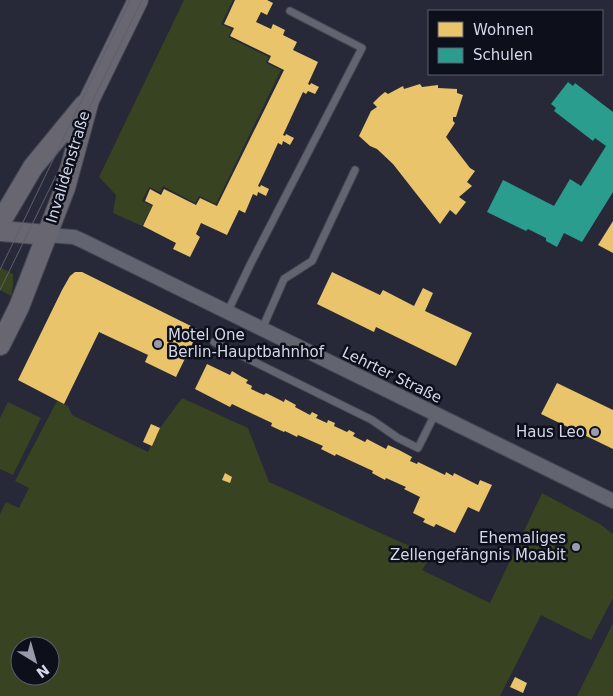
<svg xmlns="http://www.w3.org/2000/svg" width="613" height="696" viewBox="0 0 613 696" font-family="'DejaVu Sans',sans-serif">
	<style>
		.green { fill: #374321; fill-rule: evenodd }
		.homes { fill: #e9c46a }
		.schools { fill: #2a9d8f }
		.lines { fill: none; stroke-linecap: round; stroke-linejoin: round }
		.service-casing { stroke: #444653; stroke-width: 9 }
		.minor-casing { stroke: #444653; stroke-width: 16 }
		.secondary-casing { stroke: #444653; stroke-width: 22 }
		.service { stroke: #62646f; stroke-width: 7 }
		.minor { stroke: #62646f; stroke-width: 14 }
		.secondary { stroke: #676671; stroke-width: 20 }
		.tram { stroke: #5d5f6b; stroke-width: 1 }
		.poi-dot { fill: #979bac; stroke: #0d0f1a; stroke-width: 2 }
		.labels { text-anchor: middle; stroke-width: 5; stroke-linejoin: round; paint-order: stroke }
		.street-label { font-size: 15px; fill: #d4d8ea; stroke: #0d0f1a }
		.poi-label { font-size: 15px; fill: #d4d8ea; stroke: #0d0f1a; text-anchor: end }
	</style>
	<rect width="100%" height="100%" fill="#272938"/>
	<g class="green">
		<path d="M184,0H233L221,24L232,29L228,37L269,57L266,63L281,70L216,204L199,196L195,203L163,186L160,192L149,187L142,201L152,206L142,226L113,213L116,195L99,177Z"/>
		<path d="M0,267L13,274V286L11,296L0,290Z"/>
		<path d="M182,398L248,428L269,482C324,506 377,533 432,555L422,570L490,603L542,493L600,524L613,534V598L591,640L541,615L500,696H0V514L6,502L19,508L29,488L15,481L57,401L68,406L72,415L148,452L160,428ZM20,646H50V676H20Z"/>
		<path d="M8,402L41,418L13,475L0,469V418Z"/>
		<path d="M613,623V696H577Z"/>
	</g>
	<g class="homes">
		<path d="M235,0H267L273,3L267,15L261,12L256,22L271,29L273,24L285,30L283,35L297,42L293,50L318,62L308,84L310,85L311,83L319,87L315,94L308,91L306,94L303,92L283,135L285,136L286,134L294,138L290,145L283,141L282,145L278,143L268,165L258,186L260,187L261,185L269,189L266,196L258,192L257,196L253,194L245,213L239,210L227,235L201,223L196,234L200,237L190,257L173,249L176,243L143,226L153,205L145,201L150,189L161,195L164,189L196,205L200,198L217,206L284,70L268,62L271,56L230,36L234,28L224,24Z"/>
		<path d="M420,84L422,87L438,85V88L457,89V93L463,95L456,117H453V121L455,123L446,137L470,168L475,171L467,182L472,186L459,197L466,202L456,215L450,210L440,224L393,164L377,149L370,146L359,136L371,111L377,107L373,103L379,97L385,92L388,94L403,86L404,89Z"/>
		<path d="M613,221V253L598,245Z"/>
		<path d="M75,272H82L199,330L176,377L145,362L148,355L99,332L64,404L18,380L62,290L70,276Z"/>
		<path d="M332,272L380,295L383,290L414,306L423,288L433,293L425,311L472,333L456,366L376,327L374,332L317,304Z"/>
		<path d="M207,364L230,375L232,371L242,377L248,380L246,383L252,386L251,389L264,395L266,393L284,402L285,399L296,405L295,407L310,415L312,412L318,415L316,418L327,423L328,420L335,423L334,426L347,432L349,430L355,433L353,436L365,442L367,439L386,449L388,445L399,450L412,457L410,461L417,464L418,462L445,475L446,472L453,476L454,473L478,485L480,480L492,485L479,512L468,507L455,533L436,524L434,527L423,522L425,519L413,513L420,497L404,489L406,487L386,478L385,480L372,473L373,471L336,454L335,456L321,449L323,446L298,435L297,437L285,431L284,432L271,426L272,423L232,404L230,407L195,389Z"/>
		<path d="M557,383L613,410V449L541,414Z"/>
		<path d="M151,424L160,428L152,446L143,442Z"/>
		<path d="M225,473L232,477L230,483L222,480Z"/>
		<path d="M515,677L527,683L523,693L510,687Z"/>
	</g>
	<path class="schools" d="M568,82L573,86L575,83L613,112V192L582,242L564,233L557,247L546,241V238L528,229L526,231L487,212L503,180L554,206L570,179L581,186L606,146L595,138L593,141L554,111L556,108L551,104Z"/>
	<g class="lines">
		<g class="service-casing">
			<g id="service">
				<path d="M228,311L251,263L362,48L290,11"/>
				<path d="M262,329L284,279L312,261L355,170"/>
				<path d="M214,342L372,420L398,438L418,448L435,414"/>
			</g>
		</g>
		<g class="minor-casing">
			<path id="minor" d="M47,235L74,237L83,241L613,501"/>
		</g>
		<g class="secondary-casing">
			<g id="secondary">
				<path d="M0,223L33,167L84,105"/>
				<path d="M0,231L47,235"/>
				<path d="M0,345L19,307L65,188L89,100L138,0"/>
			</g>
		</g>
		<use href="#service" class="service"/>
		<use href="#minor" class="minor"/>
		<use href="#secondary" class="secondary"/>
		<g class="tram">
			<path d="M0,270L130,0"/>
			<path d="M0,290L142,0"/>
		</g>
	</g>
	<g class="poi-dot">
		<circle cx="158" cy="344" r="5"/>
		<circle cx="595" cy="432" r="5"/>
		<circle cx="576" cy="547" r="5"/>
	</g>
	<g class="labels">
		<g class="street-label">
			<text transform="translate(68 167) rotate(-73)" y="5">Invalidenstraße</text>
			<text transform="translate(392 375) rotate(26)" y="5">Lehrter Straße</text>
		</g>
		<g class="poi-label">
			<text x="168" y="340" text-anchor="start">Motel One<tspan x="168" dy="17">Berlin-Hauptbahnhof</tspan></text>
			<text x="585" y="437">Haus Leo</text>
			<text x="566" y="543">Ehemaliges<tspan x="566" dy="17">Zellengefängnis Moabit</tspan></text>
		</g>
	</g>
	<rect x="428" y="10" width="175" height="65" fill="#0d0f1a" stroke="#5d5f6d"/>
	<rect x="438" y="22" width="25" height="15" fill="#e9c46a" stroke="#5d5f6d"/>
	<text x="473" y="35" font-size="15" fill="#d4d8ea">Wohnen</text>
	<rect x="438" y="48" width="25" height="15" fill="#2a9d8f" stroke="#5d5f6d"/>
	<text x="473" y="60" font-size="15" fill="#d4d8ea">Schulen</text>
	<g transform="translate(35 661) rotate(143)"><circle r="24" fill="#0d0f1a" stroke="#5d5f6d"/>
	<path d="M0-4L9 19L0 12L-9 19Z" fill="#979bac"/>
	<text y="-8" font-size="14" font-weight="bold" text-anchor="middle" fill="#d4d8ea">N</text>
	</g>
</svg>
